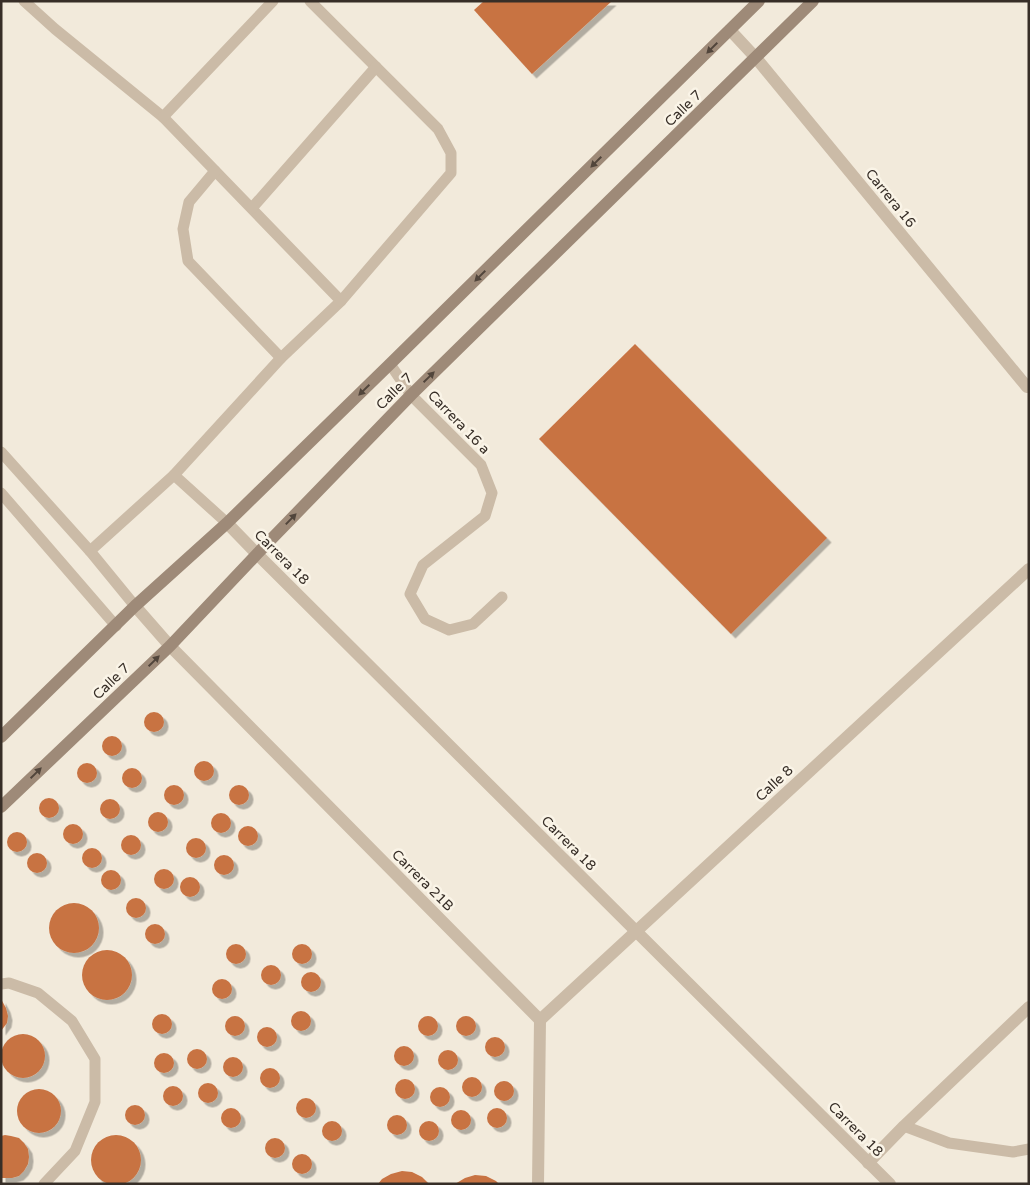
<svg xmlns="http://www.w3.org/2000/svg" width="1030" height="1185" viewBox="0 0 1030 1185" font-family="'Varela Round',sans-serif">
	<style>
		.building { fill: #c87343; filter: url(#shadow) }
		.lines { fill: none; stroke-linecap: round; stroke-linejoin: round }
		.lane { stroke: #cbbba7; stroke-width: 11 }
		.street { stroke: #cbbba7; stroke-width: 12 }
		.secondary { stroke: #9e8a78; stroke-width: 12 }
		.oneway { fill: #51453b }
		.labels { text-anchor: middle; stroke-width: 5; stroke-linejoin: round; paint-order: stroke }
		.street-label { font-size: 14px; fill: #372e27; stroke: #faf4e7 }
	</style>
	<defs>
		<filter id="shadow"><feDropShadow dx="4.5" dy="4.5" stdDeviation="0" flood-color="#0004"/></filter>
	</defs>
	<rect width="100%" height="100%" fill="#f2eadb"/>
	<g class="building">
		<path d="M484,1H612L532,74L474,10Z"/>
		<path d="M635,344L827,538L731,634L539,439Z"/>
		<circle cx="154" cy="722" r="10"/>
		<circle cx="112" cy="746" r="10"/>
		<circle cx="204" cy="771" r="10"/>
		<circle cx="87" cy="773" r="10"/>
		<circle cx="132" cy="778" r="10"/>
		<circle cx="174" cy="795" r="10"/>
		<circle cx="239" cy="795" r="10"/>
		<circle cx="49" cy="808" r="10"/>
		<circle cx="110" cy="809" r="10"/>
		<circle cx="158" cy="822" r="10"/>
		<circle cx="221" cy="823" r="10"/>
		<circle cx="73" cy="834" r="10"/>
		<circle cx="248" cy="836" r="10"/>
		<circle cx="17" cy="842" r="10"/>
		<circle cx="131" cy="845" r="10"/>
		<circle cx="196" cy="848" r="10"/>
		<circle cx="92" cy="858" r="10"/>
		<circle cx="37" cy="863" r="10"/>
		<circle cx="224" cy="865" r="10"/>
		<circle cx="164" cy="879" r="10"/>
		<circle cx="111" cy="880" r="10"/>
		<circle cx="190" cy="887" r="10"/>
		<circle cx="136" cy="908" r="10"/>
		<circle cx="74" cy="928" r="25"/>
		<circle cx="155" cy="934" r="10"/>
		<circle cx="236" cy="954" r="10"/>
		<circle cx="302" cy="954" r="10"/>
		<circle cx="107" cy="975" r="25"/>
		<circle cx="271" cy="975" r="10"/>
		<circle cx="311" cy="982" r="10"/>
		<circle cx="222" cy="989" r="10"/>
		<path d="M1,999L6,1008L8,1016L7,1023L1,1031Z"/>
		<circle cx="301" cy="1021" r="10"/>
		<circle cx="162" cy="1024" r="10"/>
		<circle cx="235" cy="1026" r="10"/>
		<circle cx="466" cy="1026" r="10"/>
		<circle cx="428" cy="1026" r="10"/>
		<circle cx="267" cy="1037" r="10"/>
		<circle cx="23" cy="1056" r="22"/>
		<circle cx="495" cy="1047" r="10"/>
		<circle cx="404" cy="1056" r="10"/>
		<circle cx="197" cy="1059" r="10"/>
		<circle cx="448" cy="1060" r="10"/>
		<circle cx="164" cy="1063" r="10"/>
		<circle cx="233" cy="1067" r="10"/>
		<circle cx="270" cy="1078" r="10"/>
		<circle cx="472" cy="1087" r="10"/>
		<circle cx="405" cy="1089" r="10"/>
		<circle cx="504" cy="1091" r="10"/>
		<circle cx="208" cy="1093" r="10"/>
		<circle cx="173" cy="1096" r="10"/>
		<circle cx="440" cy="1097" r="10"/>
		<circle cx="39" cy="1111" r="22"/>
		<circle cx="306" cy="1108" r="10"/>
		<circle cx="135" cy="1115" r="10"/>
		<circle cx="497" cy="1118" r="10"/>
		<circle cx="231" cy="1118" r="10"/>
		<circle cx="461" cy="1120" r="10"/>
		<circle cx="397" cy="1125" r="10"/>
		<circle cx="429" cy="1131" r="10"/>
		<circle cx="332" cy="1131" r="10"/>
		<circle cx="116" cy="1160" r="25"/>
		<path d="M5,1135L11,1136L19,1138L24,1143L28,1149L29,1157L28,1164L24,1171L19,1176L12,1178H1V1136Z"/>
		<circle cx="275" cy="1148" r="10"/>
		<circle cx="302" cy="1164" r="10"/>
		<path d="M402,1171L412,1172L422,1177L429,1184H378L382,1179L391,1174Z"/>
		<path d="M475,1175L486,1176L496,1181L499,1184H455L465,1178Z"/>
	</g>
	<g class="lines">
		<g class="lane">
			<path d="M24,1L55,29L163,117L341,301L281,358L174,475L90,551"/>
			<path d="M310,1L438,129L451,153V173L341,301"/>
			<path d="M163,117L273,1"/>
			<path d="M215,171L189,202L183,229L188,261L281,358"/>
			<path d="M252,208L376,67"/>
			<path d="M390,364L411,395L481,465L492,493L485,516L423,565L410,594L425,619L449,630L473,624L502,597"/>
			<path d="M1,452L90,551L135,606"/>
			<path d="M174,475L227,523"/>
			<path d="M1,493L116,626"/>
			<path d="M1,984L9,983L38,993L72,1021L95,1059V1102L75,1151L44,1184"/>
			<path d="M904,1126L949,1143L1013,1152L1029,1149"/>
		</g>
		<g class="street">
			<path d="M730,30L756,58L1027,387"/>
			<path d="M227,523L257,554L890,1184"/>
			<path d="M135,606L170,646L540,1020L538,1184"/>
			<path d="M540,1020L1029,569"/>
			<path d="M868,1163L904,1126L1029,1007"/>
		</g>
		<g class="secondary">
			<path d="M1,737L135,606L227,523L390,364L759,1"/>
			<path d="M1,807L170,646L257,554L411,395L813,1"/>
		</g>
	</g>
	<defs><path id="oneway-solid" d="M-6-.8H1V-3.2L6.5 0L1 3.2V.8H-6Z" transform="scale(1.25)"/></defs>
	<g class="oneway">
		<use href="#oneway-solid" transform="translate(712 48) rotate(135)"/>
		<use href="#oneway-solid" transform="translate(596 162) rotate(135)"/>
		<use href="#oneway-solid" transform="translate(480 276) rotate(135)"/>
		<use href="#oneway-solid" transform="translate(429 377) rotate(-44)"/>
		<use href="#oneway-solid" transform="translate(364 390) rotate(136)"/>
		<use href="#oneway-solid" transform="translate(291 519) rotate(-46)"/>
		<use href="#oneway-solid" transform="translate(154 661) rotate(-44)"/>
		<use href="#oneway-solid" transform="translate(36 773) rotate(-44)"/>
	</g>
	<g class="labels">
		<g class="street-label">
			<text transform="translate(683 108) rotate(-44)" y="5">Calle 7</text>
			<text transform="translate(891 198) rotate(51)" y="5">Carrera 16</text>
			<text transform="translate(394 391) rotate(-45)" y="5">Calle 7</text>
			<text transform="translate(459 422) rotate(46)" y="5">Carrera 16 a</text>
			<text transform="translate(282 557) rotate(45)" y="5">Carrera 18</text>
			<text transform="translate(111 681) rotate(-44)" y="5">Calle 7</text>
			<text transform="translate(774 783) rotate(-43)" y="5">Calle 8</text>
			<text transform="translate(569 843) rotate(45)" y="5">Carrera 18</text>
			<text transform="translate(423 880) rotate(45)" y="5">Carrera 21B</text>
			<text transform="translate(856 1129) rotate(45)" y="5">Carrera 18</text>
		</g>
	</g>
	<rect width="1030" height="1185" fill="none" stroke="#372e27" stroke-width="5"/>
</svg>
